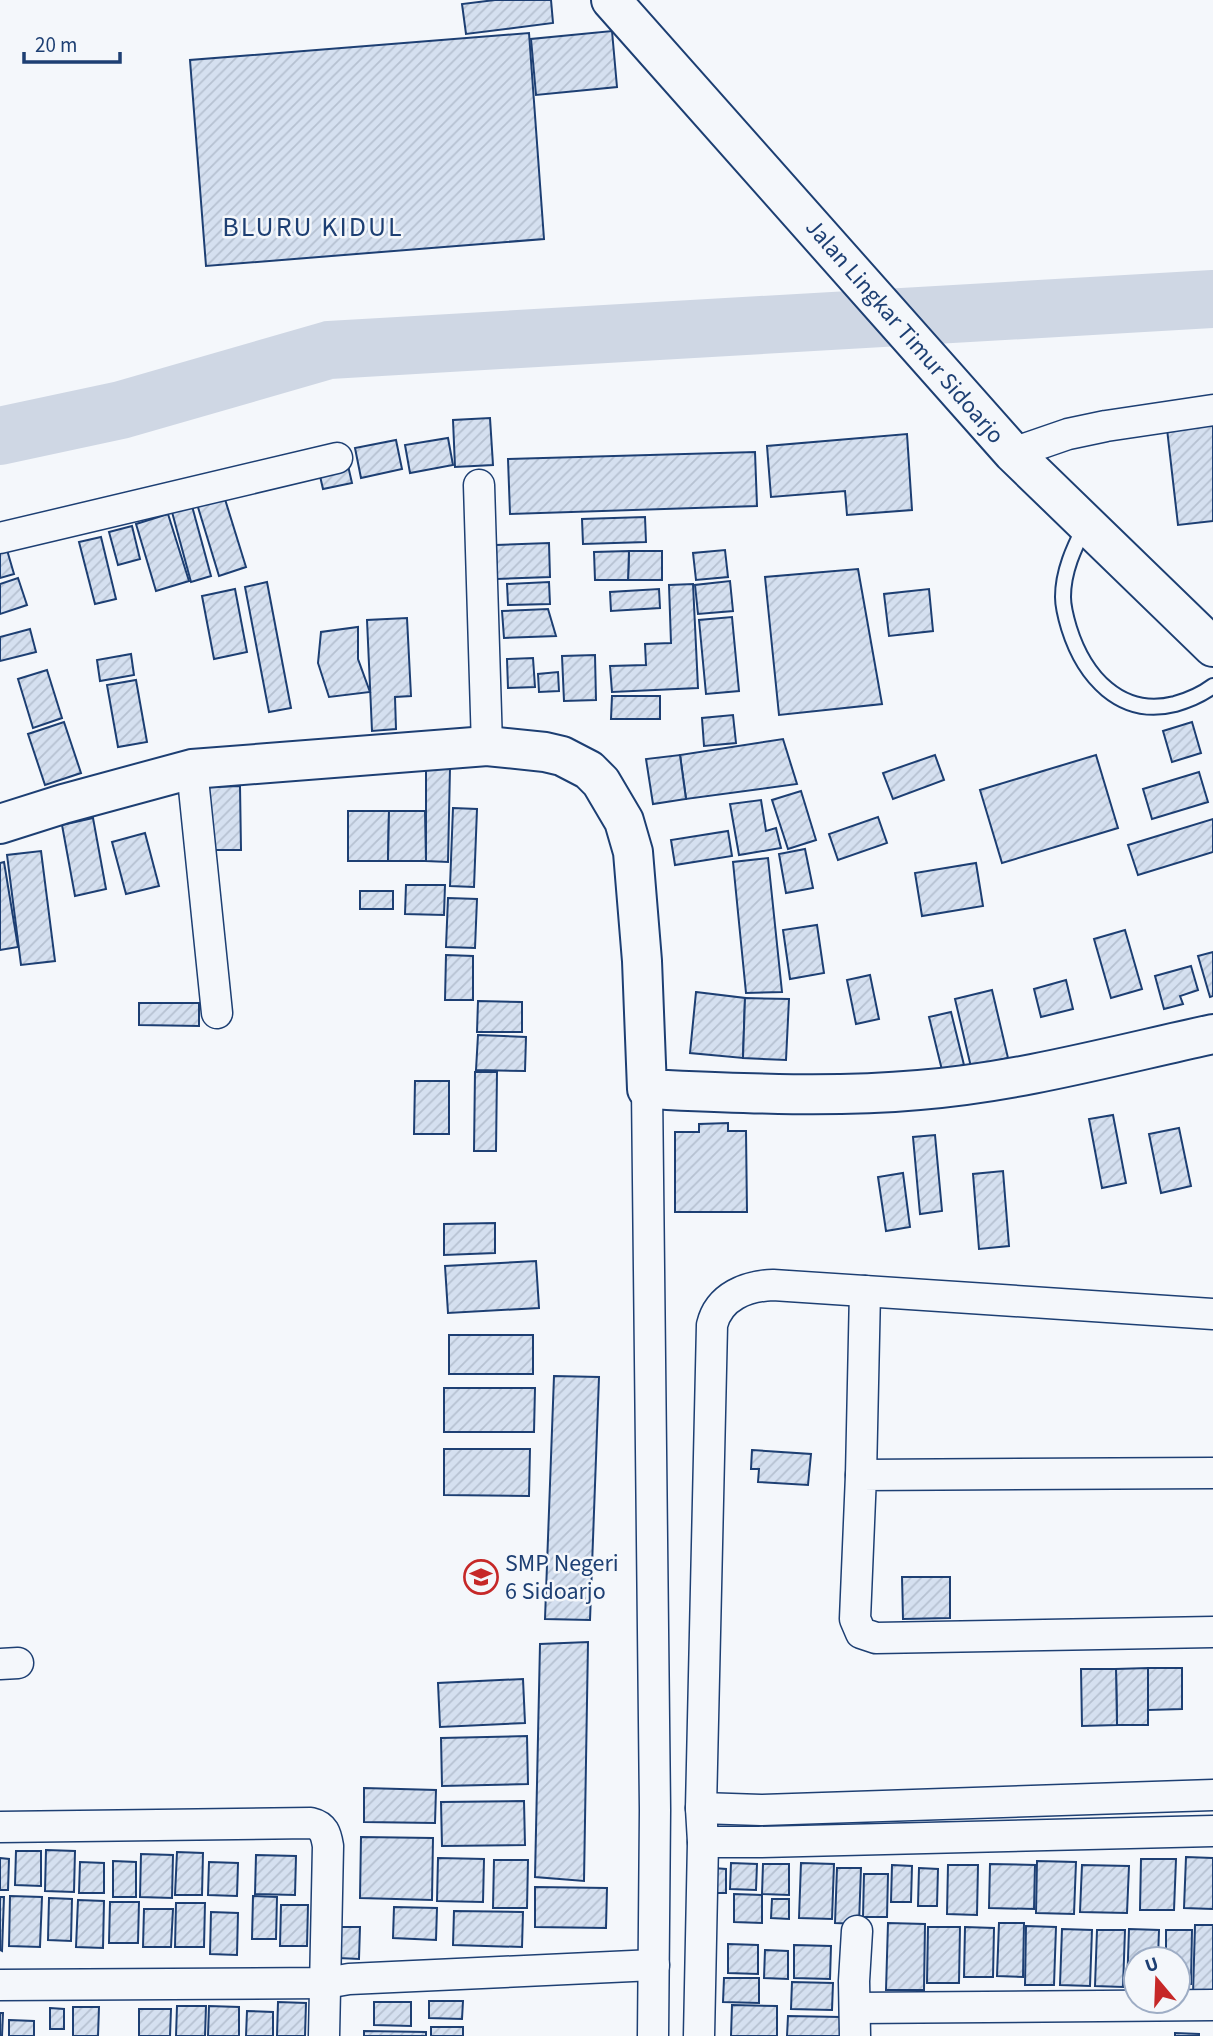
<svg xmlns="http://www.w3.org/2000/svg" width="1213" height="2036" viewBox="0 0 1213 2036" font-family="'Source Sans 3',sans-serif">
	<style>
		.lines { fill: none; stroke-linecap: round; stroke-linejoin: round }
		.river { stroke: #cfd7e4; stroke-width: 58 }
		.building { fill: url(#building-hatch); stroke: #1d3f73; stroke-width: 2 }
		.lane-casing { stroke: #1d3f73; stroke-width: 18 }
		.street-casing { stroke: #1d3f73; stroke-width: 33 }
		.secondary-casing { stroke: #1d3f73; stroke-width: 42 }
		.lane { stroke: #f4f7fb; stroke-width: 14 }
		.street { stroke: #f4f7fb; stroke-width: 30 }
		.secondary { stroke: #f4f7fb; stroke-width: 38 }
		.labels { text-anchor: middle; stroke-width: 5; stroke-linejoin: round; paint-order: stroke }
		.street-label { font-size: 24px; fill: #1d3f73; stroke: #f4f7fb }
		.poi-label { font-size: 24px; fill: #1d3f73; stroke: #f4f7fb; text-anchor: start }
		.quarter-label { font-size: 28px; letter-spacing: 2px; fill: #1d3f73; stroke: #f4f7fb }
	</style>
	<defs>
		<pattern id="building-hatch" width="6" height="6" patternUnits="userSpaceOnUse" patternTransform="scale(1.75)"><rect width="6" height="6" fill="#d5e0f0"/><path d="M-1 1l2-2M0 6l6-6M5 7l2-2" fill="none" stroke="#b6c1d1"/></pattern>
	</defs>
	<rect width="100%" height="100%" fill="#f4f7fb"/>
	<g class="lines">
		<path class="river" d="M0,436L121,410L329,350L1213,299"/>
	</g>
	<g class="building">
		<path d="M495,0H551L553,23L466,34L462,4Z"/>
		<path d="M612,31L617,87L536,95L531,39Z"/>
		<path d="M529,33L544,239L206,266L190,60Z"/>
		<path d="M1213,414V521L1178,525L1166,420Z"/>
		<path d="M490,418L493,465L455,467L453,420Z"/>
		<path d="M907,434L912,510L847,515L845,491L771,497L767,446Z"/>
		<path d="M448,438L453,465L410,473L405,445Z"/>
		<path d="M396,440L402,469L361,478L355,448Z"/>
		<path d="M755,452L757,506L510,514L508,459Z"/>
		<path d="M346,457L352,483L323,489L317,463Z"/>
		<path d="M224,496L246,567L219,576L197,504Z"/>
		<path d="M192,506L211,576L191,582L172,512Z"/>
		<path d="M168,514L189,581L156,591L136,524Z"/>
		<path d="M645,517L646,542L583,544L582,519Z"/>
		<path d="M132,526L140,559L118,565L109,532Z"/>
		<path d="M101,537L116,599L95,604L79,542Z"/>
		<path d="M549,543L550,577L497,579L496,545Z"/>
		<path d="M7,550L14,574L0,578V552Z"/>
		<path d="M725,550L728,577L696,580L693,553Z"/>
		<path d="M629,551H662V580H628Z"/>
		<path d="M629,551L628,580H595L594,552Z"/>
		<path d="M858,569L882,704L779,715L765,577Z"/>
		<path d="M18,578L27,605L0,614V584Z"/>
		<path d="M730,581L733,611L698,614L695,585Z"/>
		<path d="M267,582L291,708L269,712L245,587Z"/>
		<path d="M549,582L550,604L508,605L507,584Z"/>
		<path d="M693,584L698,688L612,692L610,666L646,665L645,644L671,643L669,585Z"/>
		<path d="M235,589L247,652L214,659L202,596Z"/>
		<path d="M659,589L660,608L611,611L610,592Z"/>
		<path d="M929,589L933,631L889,636L884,594Z"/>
		<path d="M548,609L556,636L504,638L502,611Z"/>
		<path d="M732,617L739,691L706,694L699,620Z"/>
		<path d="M407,618L411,696L395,697L396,729L372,731L367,620Z"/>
		<path d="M358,627V659L370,692L329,697L318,663L321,632Z"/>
		<path d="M30,629L36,652L0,661V637Z"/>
		<path d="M131,654L134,675L100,681L97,660Z"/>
		<path d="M595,655L596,700L564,701L562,656Z"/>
		<path d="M533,658L535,687L508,688L507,659Z"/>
		<path d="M47,670L62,718L33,728L18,679Z"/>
		<path d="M558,672L559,691L539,692L538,674Z"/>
		<path d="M136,680L147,742L118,747L107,685Z"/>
		<path d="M612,696H660V719H611Z"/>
		<path d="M733,715L736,743L704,746L702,718Z"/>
		<path d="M64,722L81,773L45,785L28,734Z"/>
		<path d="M1192,722L1201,753L1172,762L1163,731Z"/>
		<path d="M783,739L797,784L686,799L680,755Z"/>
		<path d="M680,755L686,799L653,804L646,759Z"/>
		<path d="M935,755L944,780L893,799L883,773Z"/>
		<path d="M1096,755L1118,828L1002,863L980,790Z"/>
		<path d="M426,768H450L448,862L426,861Z"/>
		<path d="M1199,772L1208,802L1152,819L1143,789Z"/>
		<path d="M240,786L241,850H210L209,787Z"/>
		<path d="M801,791L816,840L788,849L772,800Z"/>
		<path d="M761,800L766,831L776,828L781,848L739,855L730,804Z"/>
		<path d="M453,808L477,809L474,887L450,886Z"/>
		<path d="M348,811H389L388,861H348Z"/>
		<path d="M389,811H425L426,861H388Z"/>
		<path d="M878,817L887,843L838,860L829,834Z"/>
		<path d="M93,818L106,889L75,896L62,825Z"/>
		<path d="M1213,819V852L1138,875L1128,845Z"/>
		<path d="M728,831L732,856L675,865L671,840Z"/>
		<path d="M145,833L159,886L126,894L112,842Z"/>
		<path d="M805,849L813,888L786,893L779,854Z"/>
		<path d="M41,851L55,961L21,965L7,855Z"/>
		<path d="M768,858L782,992L746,993L733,862Z"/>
		<path d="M4,862L18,947L0,950V863Z"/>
		<path d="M976,863L983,906L922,916L915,873Z"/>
		<path d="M406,885H445L444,915L405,914Z"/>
		<rect x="360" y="891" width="33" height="18"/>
		<path d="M448,898L477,899L475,948L446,947Z"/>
		<path d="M817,925L824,973L790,979L783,930Z"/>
		<path d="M1125,930L1142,989L1111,998L1094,939Z"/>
		<path d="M1213,952V996L1210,997L1198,956Z"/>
		<path d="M446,955L473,956V1000H445Z"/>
		<path d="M1191,966L1198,990L1180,996L1183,1004L1164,1009L1155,976Z"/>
		<path d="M870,975L879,1019L856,1024L847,980Z"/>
		<path d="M1066,980L1073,1009L1041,1017L1034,989Z"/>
		<path d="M992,990L1008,1058L971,1067L955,999Z"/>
		<path d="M696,992L745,998L743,1058L690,1053Z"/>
		<path d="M745,998L789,999L786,1060L743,1058Z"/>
		<path d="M478,1001L522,1002V1032H477Z"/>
		<path d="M139,1003H199V1026L139,1025Z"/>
		<path d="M951,1012L964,1065L942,1070L929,1017Z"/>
		<path d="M478,1035L526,1037L525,1071L476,1070Z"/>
		<path d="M475,1072H497L496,1151H474Z"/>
		<path d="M415,1081H449V1134H414Z"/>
		<path d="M1113,1115L1126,1183L1102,1188L1089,1119Z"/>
		<path d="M728,1123V1131H746L747,1212H675V1132H699V1124Z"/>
		<path d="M1179,1128L1191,1186L1161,1193L1149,1134Z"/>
		<path d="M935,1135L942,1211L920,1214L913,1137Z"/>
		<path d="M1003,1171L1009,1246L979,1249L973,1174Z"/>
		<path d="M903,1173L910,1227L886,1231L878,1177Z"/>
		<path d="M495,1223V1253L444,1255V1224Z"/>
		<path d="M536,1261L539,1308L448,1313L445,1266Z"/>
		<rect x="449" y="1335" width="84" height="39"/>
		<path d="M554,1376L599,1377L590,1620L545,1619Z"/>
		<path d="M444,1388H535L534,1432H444Z"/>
		<path d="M444,1449H530L529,1496L444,1495Z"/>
		<path d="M752,1450L811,1454L808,1485L758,1482L759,1469H751Z"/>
		<path d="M902,1577H950V1618L903,1619Z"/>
		<path d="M588,1642L584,1881L535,1877L540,1644Z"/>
		<path d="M1148,1668H1182V1709L1148,1710Z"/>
		<path d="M1148,1668V1725H1117L1116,1669Z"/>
		<path d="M1081,1669H1116L1117,1725L1082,1726Z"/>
		<path d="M523,1679L525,1723L440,1727L438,1683Z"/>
		<path d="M527,1736L528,1784L442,1786L441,1738Z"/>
		<path d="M364,1788L436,1790L435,1823L364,1822Z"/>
		<path d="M524,1801L525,1845L442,1846L441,1802Z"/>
		<path d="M361,1837L433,1838L432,1900L360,1898Z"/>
		<path d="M46,1850L75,1851L74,1892L45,1891Z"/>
		<path d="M16,1851H41V1886L15,1885Z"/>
		<path d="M177,1852L203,1853L202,1895H175Z"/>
		<path d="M141,1854L173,1855L172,1898L140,1897Z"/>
		<path d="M256,1855L296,1856L295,1895L255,1894Z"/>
		<path d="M1186,1857L1213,1858V1909L1184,1908Z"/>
		<path d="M0,1858L9,1859L8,1890H0Z"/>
		<path d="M438,1858L484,1859L483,1902L437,1901Z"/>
		<path d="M1141,1859H1176L1174,1910H1140Z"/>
		<path d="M494,1860H528L527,1908H493Z"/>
		<path d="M113,1861L136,1862V1897H113Z"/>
		<path d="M1037,1861L1076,1862L1074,1914L1036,1913Z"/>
		<path d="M80,1862L104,1863V1893H79Z"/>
		<path d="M209,1862L238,1863L237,1896L208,1895Z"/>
		<path d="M731,1863L757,1864L756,1890L730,1889Z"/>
		<path d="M801,1863L834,1864L832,1919L799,1918Z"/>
		<path d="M763,1864H789V1895L762,1894Z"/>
		<path d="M990,1864L1035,1865L1034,1909L989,1908Z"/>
		<path d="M892,1865L912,1866L911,1902H891Z"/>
		<path d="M948,1865H978L977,1915L947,1914Z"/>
		<path d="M1082,1865L1129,1866L1127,1913L1080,1912Z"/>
		<path d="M713,1868L726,1869V1893H713Z"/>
		<path d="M837,1868H861L859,1924L835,1923Z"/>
		<path d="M919,1868L938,1869L937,1906H918Z"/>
		<path d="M864,1874H888L887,1917H863Z"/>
		<path d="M535,1887L607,1888L606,1928L535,1927Z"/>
		<path d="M734,1894L762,1895V1923L734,1922Z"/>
		<path d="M10,1896L42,1897L40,1947L9,1946Z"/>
		<path d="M253,1896L277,1897L276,1939H252Z"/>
		<path d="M0,1897H4L2,1951L0,1950Z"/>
		<path d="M49,1898L72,1899L71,1941L48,1940Z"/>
		<path d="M772,1899H789V1919L771,1918Z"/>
		<path d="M78,1900L104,1901L103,1948L76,1947Z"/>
		<path d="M110,1902H139L138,1943H109Z"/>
		<path d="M176,1903H205L204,1947H175Z"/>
		<path d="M281,1905H308L307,1946H280Z"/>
		<path d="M394,1907L437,1908L436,1940L393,1938Z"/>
		<path d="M144,1909H173L171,1947H143Z"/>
		<path d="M454,1911L523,1912L522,1947L453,1945Z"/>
		<path d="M211,1912L238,1913L237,1955L210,1954Z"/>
		<path d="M888,1923L925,1924L924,1990H886Z"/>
		<path d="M999,1923H1024L1023,1977L997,1976Z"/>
		<path d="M1195,1925H1213V1994H1193Z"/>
		<path d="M1026,1926L1056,1927L1054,1985H1025Z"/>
		<path d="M340,1927H360L359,1959L339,1958Z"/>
		<path d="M928,1927H960L959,1983H927Z"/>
		<path d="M965,1927L994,1928L993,1977H964Z"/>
		<path d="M1062,1929L1092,1930L1090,1986L1060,1985Z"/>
		<path d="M1129,1929L1159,1930L1158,1959H1136V1988L1127,1987Z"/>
		<path d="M1097,1930H1125L1123,1987L1095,1986Z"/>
		<path d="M1166,1930H1192L1191,1984H1178V1959H1166Z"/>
		<path d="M728,1944L758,1945V1974L728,1973Z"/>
		<path d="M794,1945L831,1946L830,1979L794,1978Z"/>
		<path d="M765,1950L788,1951V1979L764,1978Z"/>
		<path d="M724,1978H759V2003L723,2002Z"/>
		<path d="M792,1982L833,1983L832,2010L791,2009Z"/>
		<path d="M429,2001H463L462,2019L429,2018Z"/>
		<path d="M278,2002L306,2003L305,2036H277Z"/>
		<path d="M374,2002H411V2026L374,2025Z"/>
		<path d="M732,2005L777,2006V2036H731Z"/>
		<path d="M177,2006H206L205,2036H176Z"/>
		<path d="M209,2006L239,2007V2036H208Z"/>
		<path d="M73,2007H99L98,2036H73Z"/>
		<path d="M50,2008L64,2009V2029H50Z"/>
		<path d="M139,2009H171L170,2036H139Z"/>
		<path d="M247,2011L273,2012V2036H246Z"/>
		<path d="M0,2013H3L2,2036H0Z"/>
		<path d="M788,2016L840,2017V2036H787Z"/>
		<path d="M9,2020L34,2021V2036H9Z"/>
		<rect x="431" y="2027" width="32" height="9"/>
		<path d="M364,2031L426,2032V2036H364Z"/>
		<path d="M1175,2033L1199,2034V2036H1175Z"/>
	</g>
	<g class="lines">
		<g class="lane-casing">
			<path id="lane" d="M1085,526C1074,548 1063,571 1063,597C1063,607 1066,618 1069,628C1084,676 1120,718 1175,704C1189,700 1201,695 1213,686"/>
		</g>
		<g class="street-casing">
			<g id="street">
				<path d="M1013,453L1068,434L1106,426L1213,410"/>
				<path d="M479,485L487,746"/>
				<path d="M0,538L337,458"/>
				<path d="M192,769L217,1013"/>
				<path d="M647,1089L655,1810L653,2036"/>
				<path d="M1213,1473L861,1475L855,1619L861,1633L876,1638L1213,1632"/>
				<path d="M861,1475L865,1291"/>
				<path d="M0,1664L18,1663"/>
				<path d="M701,1808L761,1810L1213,1795"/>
				<path d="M0,1827L311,1823C324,1826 326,1834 328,1846L324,2036"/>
				<path d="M703,1842H759L1213,1831"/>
				<path d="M0,1985L326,1983L349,1979L654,1965"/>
				<path d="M855,2008L1213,2005"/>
				<path d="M699,2036L703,1842L701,1808L712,1325C719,1296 747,1286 773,1285L1213,1314"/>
				<path d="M855,2036L854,1981L857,1931"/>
			</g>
		</g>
		<g class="secondary-casing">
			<g id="secondary">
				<path d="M611,0L1013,453L1213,647"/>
				<path d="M0,824L63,804L192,769L487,746L545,752L562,756L589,770L601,782L624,821L633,852L642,961L647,1089C738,1093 828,1098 919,1090C1019,1082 1116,1055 1213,1034"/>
			</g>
		</g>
		<use href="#lane" class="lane"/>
		<use href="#street" class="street"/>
		<use href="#secondary" class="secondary"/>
	</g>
	<defs>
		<g id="school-ring" transform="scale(1.75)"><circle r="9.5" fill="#f4f7fb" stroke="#c62828" stroke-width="1.5"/><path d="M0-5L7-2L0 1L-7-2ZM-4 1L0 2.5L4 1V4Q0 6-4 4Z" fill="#c62828"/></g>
	</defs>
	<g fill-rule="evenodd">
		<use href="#school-ring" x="481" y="1577"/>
	</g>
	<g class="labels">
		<g class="street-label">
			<text transform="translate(905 331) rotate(49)" y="8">Jalan Lingkar Timur Sidoarjo</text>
		</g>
		<g class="poi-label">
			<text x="505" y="1571">SMP Negeri<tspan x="505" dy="28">6 Sidoarjo</tspan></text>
		</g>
		<g class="quarter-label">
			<text x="313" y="236">BLURU KIDUL</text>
		</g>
	</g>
	<g transform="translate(1157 1980) rotate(341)"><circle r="33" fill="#f4f7fb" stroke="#9eadc5" stroke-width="2"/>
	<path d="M0-5L12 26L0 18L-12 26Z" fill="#c62828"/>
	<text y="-10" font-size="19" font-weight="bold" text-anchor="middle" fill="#1d3f73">U</text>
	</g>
	<path d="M24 52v10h96v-10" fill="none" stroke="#1d3f73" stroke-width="3.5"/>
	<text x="35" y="52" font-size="21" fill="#1d3f73" stroke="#f4f7fb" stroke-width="5" paint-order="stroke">20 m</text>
</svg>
